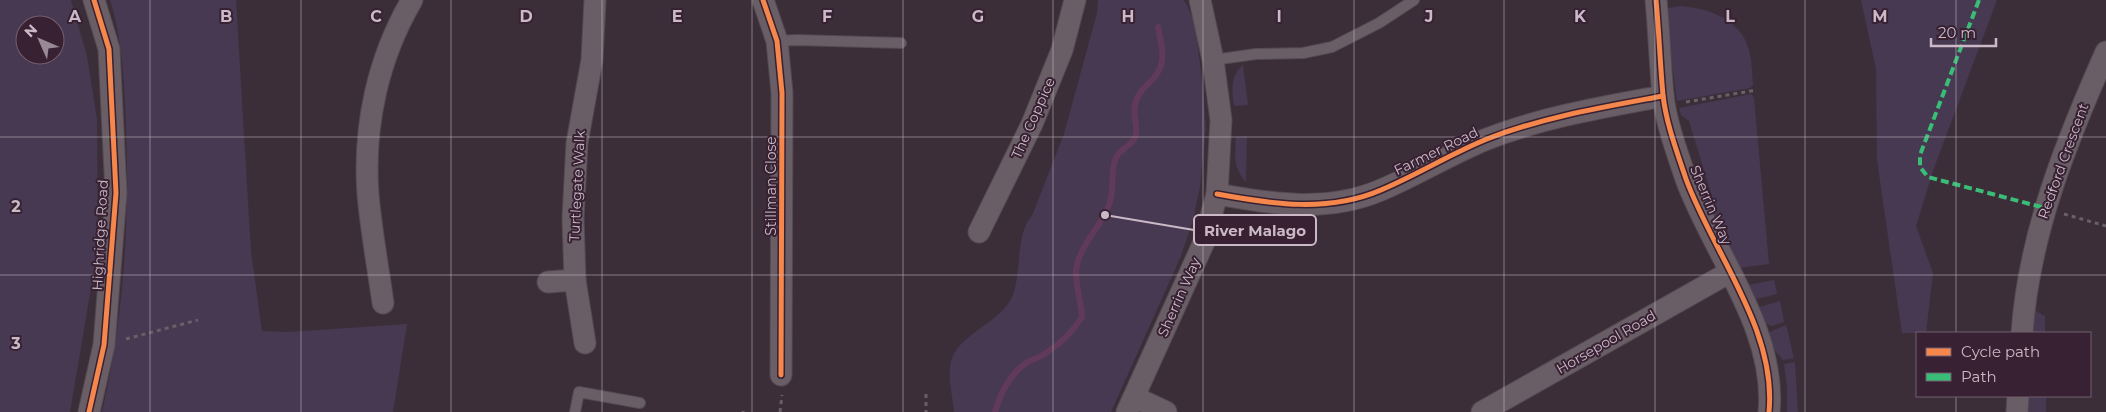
<svg xmlns="http://www.w3.org/2000/svg" width="2106" height="412" viewBox="0 0 2106 412" font-family="Montserrat,sans-serif">
	<style>
		.green { fill: #473952; fill-rule: evenodd }
		.lines { fill: none; stroke-linecap: round; stroke-linejoin: round }
		.stream { stroke: #613a59; stroke-width: 6 }
		.lane-casing { stroke: #544a51; stroke-width: 12 }
		.street-casing { stroke: #544a51; stroke-width: 23 }
		.path { stroke: #695f67; stroke-width: 3; stroke-dasharray: 4 4; stroke-linecap: butt }
		.lane { stroke: #695e66; stroke-width: 10 }
		.street { stroke: #695e66; stroke-width: 21 }
		.quiet { stroke: #3abd76; stroke-width: 4; stroke-dasharray: 8 4; stroke-linecap: butt }
		.cycleway-casing { stroke: #372132; stroke-width: 8 }
		.cycleway { stroke: #f5874c; stroke-width: 5 }
		.grid { fill: none; stroke: #cbb9c7; stroke-width: 1; stroke-opacity: 0.55 }
		.labels { text-anchor: middle; stroke-width: 4; stroke-linejoin: round; paint-order: stroke }
		.street-label { font-size: 14px; fill: #cbb9c7; stroke: #372132 }
		.grid-label { font-size: 16px; text-anchor: middle; font-weight: bold; fill: #cbb9c7; stroke: #372132; stroke-width: 4; stroke-linejoin: round; paint-order: stroke }
		.leader { fill: none; stroke: #cbb9c7; stroke-width: 2 }
		.callout-dot { fill: #cbb9c7; stroke: #372132; stroke-width: 2 }
		.callout { fill: #372132; stroke: #cbb9c7; stroke-width: 2 }
		.callout-label { font-size: 15px; text-anchor: middle; font-weight: bold; fill: #cbb9c7 }
	</style>
	<rect width="100%" height="100%" fill="#3c2e38"/>
	<g class="green">
		<path d="M0,0H71L87,56L97,119L98,247L70,412H0ZM25,25H55V55H25Z"/>
		<path d="M110,0H236L251,252L262,331L288,332L407,324L393,412H102C124,316 130,222 126,124C124,82 123,41 110,0Z"/>
		<path d="M1098,0H1183L1186,3L1195,24L1203,88L1206,128L1200,187L1193,220L1181,256L1111,412H954C953,397 947,377 951,362C957,335 998,324 1011,299C1023,275 1014,235 1032,216L1064,134L1097,13Z"/>
		<path d="M1861,0H1997L1934,168L1916,226L1933,273L1926,333H1902L1877,160L1876,69Z"/>
		<path d="M1680,6C1708,8 1741,19 1749,50C1752,61 1752,73 1753,85L1750,88L1677,101L1669,40L1668,8Z"/>
		<path d="M1243,65L1248,105L1234,106C1232,90 1230,76 1243,65Z"/>
		<path d="M1751,94L1754,98L1769,264L1739,268L1709,216L1714,203L1689,121L1681,115L1679,108Z"/>
		<path d="M1247,136L1246,182C1233,168 1235,155 1236,137Z"/>
		<path d="M1774,280L1777,294L1756,299L1748,285Z"/>
		<path d="M1780,301L1784,322L1772,326L1765,323L1760,307Z"/>
		<path d="M2032,309L2045,316V333H2030Z"/>
		<path d="M1786,325L1794,358L1783,360L1772,347L1769,332Z"/>
		<path d="M1795,362L1798,412H1787V388L1784,364Z"/>
		<rect x="2026" y="396" width="20" height="16"/>
	</g>
	<g class="lines">
		<path class="stream" d="M995,412C1000,394 1010,375 1026,363C1031,360 1038,358 1043,355C1059,345 1072,333 1082,317C1081,302 1076,287 1076,272C1077,248 1101,227 1109,205C1115,190 1110,175 1115,160C1118,149 1134,146 1136,134C1138,123 1131,113 1136,101C1139,92 1145,87 1152,80C1168,63 1162,48 1158,27"/>
		<g class="lane-casing">
			<g id="lane">
				<path d="M777,41L797,40L901,43"/>
				<path d="M1213,60L1256,54L1303,53L1332,47L1379,23L1414,0"/>
				<path d="M575,412L579,392L640,403"/>
			</g>
		</g>
		<g class="street-casing">
			<g id="street">
				<path d="M763,0L777,41L782,93L781,375"/>
				<path d="M1656,0C1659,31 1660,63 1663,95C1666,123 1677,152 1686,179C1713,253 1777,330 1769,412"/>
				<path d="M1217,194C1271,204 1328,213 1381,190C1417,175 1450,154 1487,139C1543,117 1604,107 1663,96"/>
				<path d="M979,232L1032,124L1062,50L1075,0"/>
				<path d="M548,282L575,280"/>
				<path d="M383,303C378,267 371,230 368,194C363,126 378,58 412,0"/>
				<path d="M2022,333C2029,234 2066,142 2106,52"/>
				<path d="M585,343L575,280L573,218L577,143L592,60L595,0"/>
				<path d="M1134,397L1166,412"/>
				<path d="M89,412L104,345L116,193L109,49L94,0"/>
				<path d="M1127,412L1204,242L1217,194L1221,120L1213,60L1200,0"/>
				<path d="M1482,412L1730,272"/>
				<path d="M2017,412L2018,396"/>
			</g>
		</g>
		<g class="path">
			<path d="M1686,102L1757,90"/>
			<path d="M2064,214L2106,226"/>
			<path d="M126,339L198,320"/>
			<path d="M926,394V412"/>
			<path d="M743,412V411"/>
			<path d="M780,412L782,395"/>
		</g>
		<use href="#lane" class="lane"/>
		<use href="#street" class="street"/>
		<path class="quiet" d="M1979,0L1920,155V167L1928,177L2045,208"/>
		<g class="cycleway-casing">
			<g id="cycleway">
				<path d="M763,0L777,41L782,93L781,375"/>
				<path d="M1656,0C1659,31 1660,63 1663,95C1666,123 1677,152 1686,179C1713,253 1777,330 1769,412"/>
				<path d="M1217,194C1271,204 1328,213 1381,190C1417,175 1450,154 1487,139C1543,117 1604,107 1663,96"/>
				<path d="M89,412L104,345L116,193L109,49L94,0"/>
			</g>
		</g>
		<use href="#cycleway" class="cycleway"/>
	</g>
	<path class="grid" d="M150,0V412M301,0V412M451,0V412M602,0V412M752,0V412M903,0V412M1053,0V412M1203,0V412M1354,0V412M1504,0V412M1655,0V412M1805,0V412M1956,0V333M0,137H2106M0,275H2106M1956,396V412"/>
	<g class="labels">
		<g class="street-label">
			<text transform="translate(1033 118) rotate(-66)" y="5">The Coppice</text>
			<text transform="translate(1436 151) rotate(-26)" y="5">Farmer Road</text>
			<text transform="translate(2063 161) rotate(-70)" y="5">Redford Crescent</text>
			<text transform="translate(577 186) rotate(-87)" y="5">Turtlegate Walk</text>
			<text transform="translate(771 186) rotate(-90)" y="5">Stillman Close</text>
			<text transform="translate(1711 205) rotate(67)" y="5">Sherrin Way</text>
			<text transform="translate(100 235) rotate(-87)" y="5">Highridge Road</text>
			<text transform="translate(1179 297) rotate(-66)" y="5">Sherrin Way</text>
			<text transform="translate(1606 342) rotate(-30)" y="5">Horsepool Road</text>
		</g>
	</g>
	<g class="grid-label">
		<text x="75" y="22">A</text>
		<text x="226" y="22">B</text>
		<text x="376" y="22">C</text>
		<text x="526" y="22">D</text>
		<text x="677" y="22">E</text>
		<text x="827" y="22">F</text>
		<text x="978" y="22">G</text>
		<text x="1128" y="22">H</text>
		<text x="1279" y="22">I</text>
		<text x="1429" y="22">J</text>
		<text x="1580" y="22">K</text>
		<text x="1730" y="22">L</text>
		<text x="1880" y="22">M</text>
		<text x="16" y="212">2</text>
		<text x="16" y="349">3</text>
	</g>
	<path class="leader" d="M1105 215L1194 230"/>
	<circle class="callout-dot" cx="1105" cy="215" r="5"/>
	<rect class="callout" x="1194" y="215" width="122" height="30" rx="5"/>
	<g class="callout-label">
		<text x="1255" y="236">River Malago</text>
	</g>
	<rect x="1916" y="332" width="175" height="65" fill="#372132" stroke="#725e6e"/>
	<rect x="1926" y="348" width="25" height="8" fill="#f5874c" stroke="#725e6e"/>
	<text x="1961" y="357" font-size="15" fill="#cbb9c7">Cycle path</text>
	<rect x="1926" y="373" width="25" height="8" fill="#3abd76" stroke="#725e6e"/>
	<text x="1961" y="382" font-size="15" fill="#cbb9c7">Path</text>
	<g transform="translate(40 40) rotate(315)"><circle r="24" fill="#372132" stroke="#725e6e"/>
	<path d="M0-4L9 19L0 12L-9 19Z" fill="#998895"/>
	<text y="-8" font-size="14" font-weight="bold" text-anchor="middle" fill="#cbb9c7">N</text>
	</g>
	<path d="M1931 38v8h65v-8" fill="none" stroke="#cbb9c7" stroke-width="2.5"/>
	<text x="1938" y="38" font-size="15" fill="#cbb9c7" stroke="#372132" stroke-width="4" paint-order="stroke">20 m</text>
</svg>
